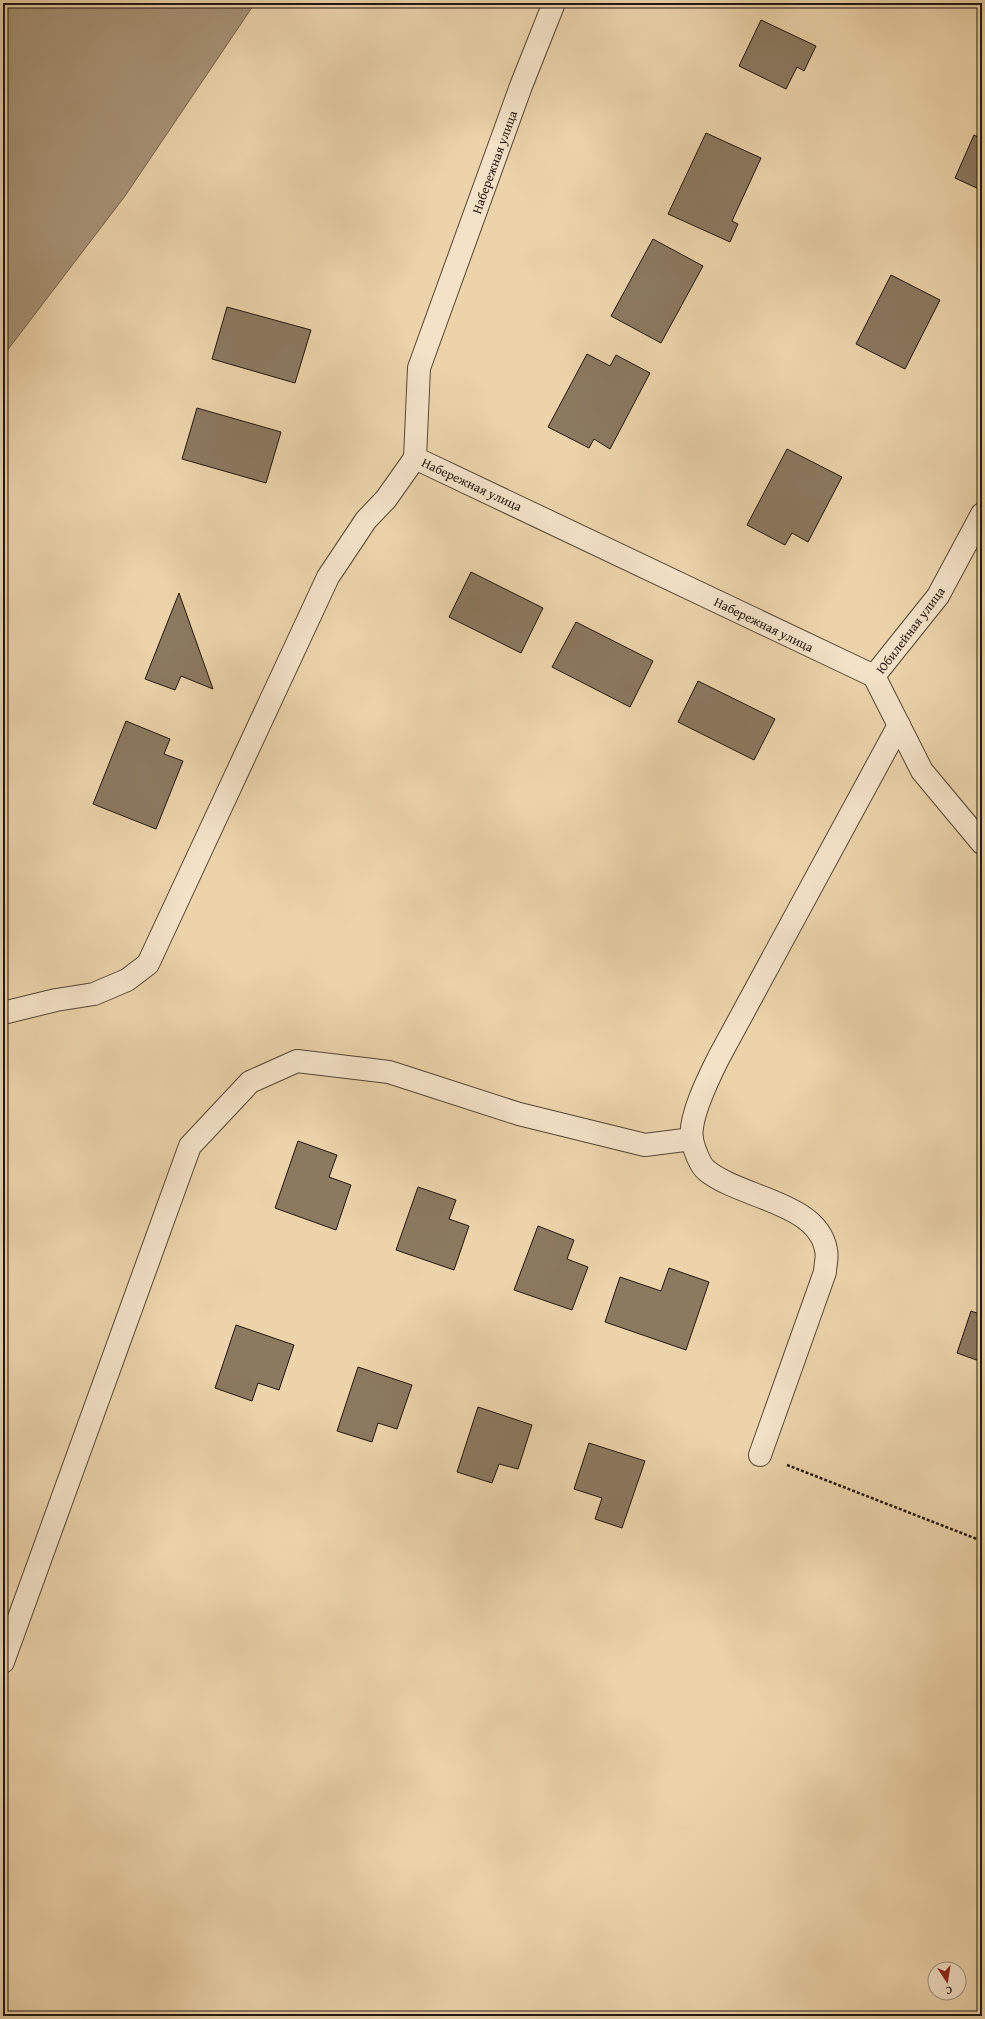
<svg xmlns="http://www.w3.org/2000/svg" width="985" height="2019" viewBox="0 0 985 2019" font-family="'Gentium Book Plus',serif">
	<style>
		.water { fill: #a79376; stroke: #72614d }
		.building { fill: #8b7960; stroke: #221710 }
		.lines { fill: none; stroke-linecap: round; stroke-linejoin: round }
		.minor-casing { stroke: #544636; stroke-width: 24 }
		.path { stroke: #221710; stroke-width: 2.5; stroke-dasharray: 3 2; stroke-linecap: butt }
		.minor { stroke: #f3e2c8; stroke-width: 22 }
		.labels { text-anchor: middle; stroke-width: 3; stroke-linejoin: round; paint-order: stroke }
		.street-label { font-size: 13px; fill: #221710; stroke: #f3e2c8 }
	</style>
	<rect width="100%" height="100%" fill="#ecd3aa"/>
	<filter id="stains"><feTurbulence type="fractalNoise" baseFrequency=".005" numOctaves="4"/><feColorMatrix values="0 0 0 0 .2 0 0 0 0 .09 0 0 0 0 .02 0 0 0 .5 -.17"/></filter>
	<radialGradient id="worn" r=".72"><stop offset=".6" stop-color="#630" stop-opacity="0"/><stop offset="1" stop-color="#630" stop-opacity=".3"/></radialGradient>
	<path class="water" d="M3,3H255L125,196L3,356Z"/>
	<g class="building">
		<path d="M761,20L816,46L804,71L797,67L786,89L739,66Z"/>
		<path d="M706,133L761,158L732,221L738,224L730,242L668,214Z"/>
		<path d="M974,135L982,139V183L979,189L955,178Z"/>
		<path d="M653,239L703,266L661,343L611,316Z"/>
		<path d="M891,275L940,300L905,369L856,344Z"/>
		<path d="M227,307L311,330L295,383L212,359Z"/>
		<path d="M587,354L610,366L616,355L650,373L610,449L594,439L589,448L548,427Z"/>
		<path d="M197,408L281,432L266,483L182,459Z"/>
		<path d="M787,449L842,477L808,542L792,533L785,545L747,525Z"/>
		<path d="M471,572L543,608L521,653L449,617Z"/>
		<path d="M179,593L213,689L181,676L175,690L145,679Z"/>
		<path d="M576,622L653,661L630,707L552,667Z"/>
		<path d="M698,681L775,719L754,760L678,722Z"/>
		<path d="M126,721L170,739L164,754L183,761L156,829L93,804Z"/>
		<path d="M298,1141L337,1155L329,1177L351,1185L336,1230L275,1208Z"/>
		<path d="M418,1187L456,1200L449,1219L469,1226L454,1270L396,1250Z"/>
		<path d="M538,1226L574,1240L567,1259L588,1267L572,1310L514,1290Z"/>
		<path d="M669,1268L709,1282L686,1350L605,1322L620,1277L661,1291Z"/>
		<path d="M971,1311L982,1315V1362L957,1353Z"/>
		<path d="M236,1325L294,1345L279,1390L258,1383L252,1401L215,1388Z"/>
		<path d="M358,1367L412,1385L397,1429L378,1423L372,1442L337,1431Z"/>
		<path d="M478,1407L532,1425L518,1469L499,1464L492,1483L457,1472Z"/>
		<path d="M589,1443L645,1461L622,1528L595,1519L602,1498L574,1489Z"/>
	</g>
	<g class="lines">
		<g class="minor-casing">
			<g id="minor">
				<path d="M554,3L521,86L419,368L415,458L874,676"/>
				<path d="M874,676L922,771L982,843"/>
				<path d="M874,676L938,596L982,514"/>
				<path d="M3,1013L56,1000L94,994L127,980L148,964L328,577L366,520L386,499L415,458"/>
				<path d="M760,1455L825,1272C825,1265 828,1257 826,1250C818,1202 739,1198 706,1170C700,1165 694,1149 692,1140C688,1118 709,1077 719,1057L899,725"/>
				<path d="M3,1662L190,1146L250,1082L297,1061L389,1072L519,1114L645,1145L692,1139"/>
			</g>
		</g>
		<path class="path" d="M787,1465L982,1541"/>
		<use href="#minor" class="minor"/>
	</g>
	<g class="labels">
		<g class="street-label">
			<text transform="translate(494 162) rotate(-70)" y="5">Набережная улица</text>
			<text transform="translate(472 484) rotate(25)" y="5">Набережная улица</text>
			<text transform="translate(764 624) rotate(26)" y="5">Набережная улица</text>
			<text transform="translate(910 630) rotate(-53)" y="5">Юбилейная улица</text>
		</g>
	</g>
	<rect width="985" height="2019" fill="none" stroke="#ecd3aa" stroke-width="16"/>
	<rect x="4" y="4" width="977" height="2011" fill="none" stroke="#221710" stroke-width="2"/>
	<rect x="8" y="8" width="969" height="2003" fill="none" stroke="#221710"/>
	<g transform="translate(947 1981) rotate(168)"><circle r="19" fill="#f3e2c8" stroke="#9f917e"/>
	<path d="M0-3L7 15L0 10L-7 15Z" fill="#8f2418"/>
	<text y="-6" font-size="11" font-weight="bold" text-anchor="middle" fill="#221710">С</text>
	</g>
	<rect width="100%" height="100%" filter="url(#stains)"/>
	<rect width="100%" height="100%" fill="url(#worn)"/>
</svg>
